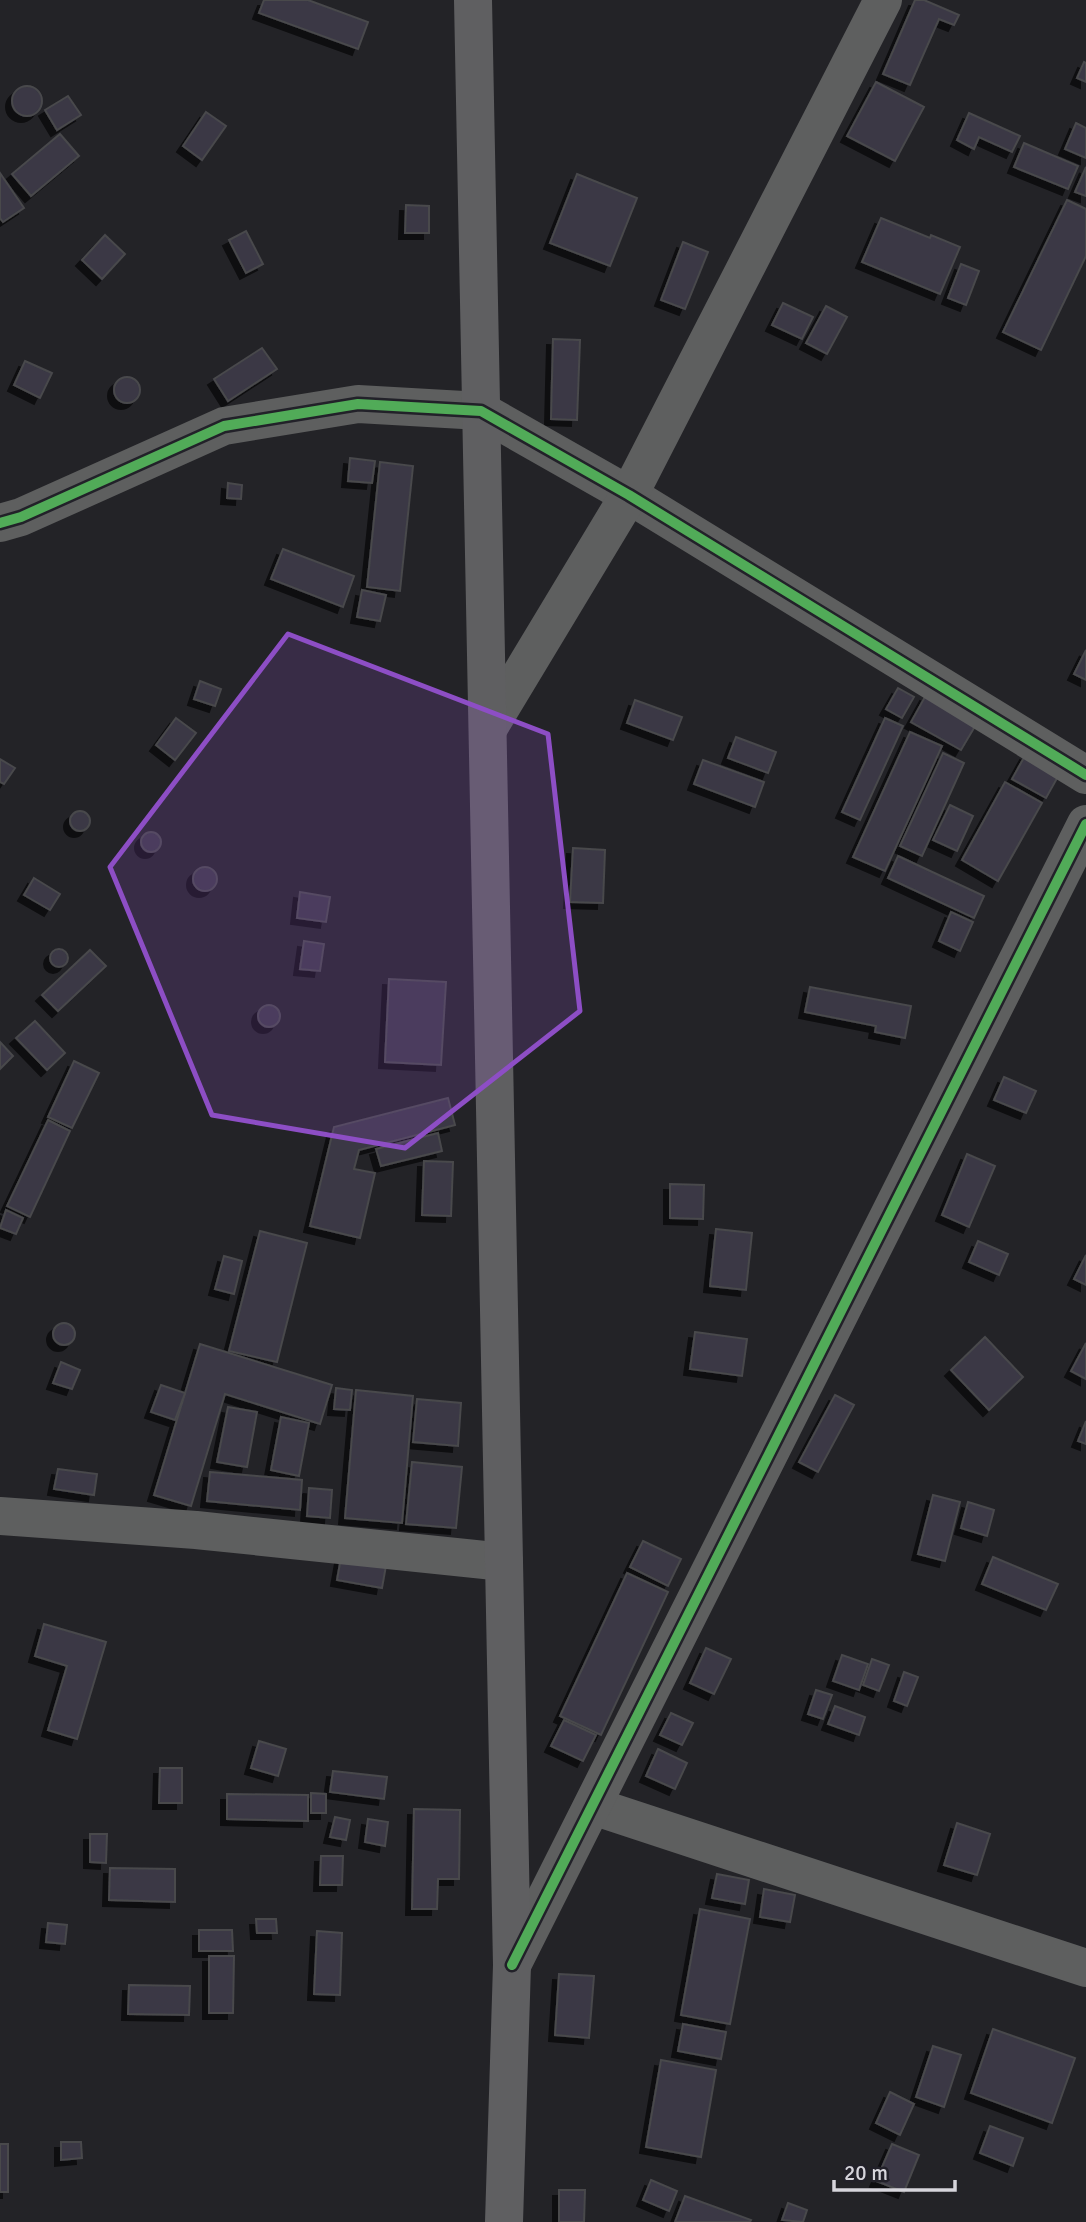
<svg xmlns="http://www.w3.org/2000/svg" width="1086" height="2222" viewBox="0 0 1086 2222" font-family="Signika,sans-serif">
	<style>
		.building { fill: #3a3944; stroke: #48484c; stroke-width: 2; filter: url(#shadow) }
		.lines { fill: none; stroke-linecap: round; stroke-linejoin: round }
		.minor { stroke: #5e5f5f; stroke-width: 38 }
		.major { stroke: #5f5f61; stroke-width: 38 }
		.cycleway-casing { stroke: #222129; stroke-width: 15 }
		.cycleway { stroke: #51ab58; stroke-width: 10 }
		.marked { fill: #8d4ec5; fill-opacity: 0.2; stroke: #8d4ec5; stroke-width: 5; stroke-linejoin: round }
	</style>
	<defs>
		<filter id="shadow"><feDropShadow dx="-6" dy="6" stdDeviation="0" flood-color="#0009"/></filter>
	</defs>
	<rect width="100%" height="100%" fill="#232327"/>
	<g class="building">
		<path d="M264,0H308L368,22L358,49L259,13Z"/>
		<path d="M915,0H924L959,15L954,25L939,19L910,85L883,74Z"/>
		<path d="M1084,62L1086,63V82L1077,78Z"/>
		<path d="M876,82L924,107L895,161L847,136Z"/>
		<circle cx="27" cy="101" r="15"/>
		<path d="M68,96L81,115L57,130L45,110Z"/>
		<path d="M206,112L226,126L202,160L183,146Z"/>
		<path d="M969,113L1020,136L1012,152L979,137L974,149L957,140Z"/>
		<path d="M1076,123L1086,128V158L1065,149Z"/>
		<path d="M60,134L79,156L31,196L12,174Z"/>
		<path d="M1024,143L1078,166L1068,189L1014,167Z"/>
		<path d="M1086,167V196L1075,192Z"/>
		<path d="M0,173L24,208L3,222L0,218Z"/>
		<path d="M577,174L637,198L610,266L550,243Z"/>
		<path d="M1067,200L1086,209V256L1041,350L1003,332Z"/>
		<path d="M406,205L429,206V233H405Z"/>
		<path d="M881,218L930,238L931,235L960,247L940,294L862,262Z"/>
		<path d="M246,231L263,264L246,273L229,240Z"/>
		<path d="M105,235L125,254L102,279L82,260Z"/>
		<path d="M683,242L708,252L685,309L661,300Z"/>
		<path d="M961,264L979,271L966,305L948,298Z"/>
		<path d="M783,303L813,317L802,339L772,325Z"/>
		<path d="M826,306L847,317L827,354L806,343Z"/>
		<path d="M553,339L580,340L577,420L551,419Z"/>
		<path d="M262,348L277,369L228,401L214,379Z"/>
		<path d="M25,361L52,373L40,398L14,385Z"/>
		<circle cx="127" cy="390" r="13"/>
		<path d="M350,458L375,461L372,483L348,481Z"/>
		<path d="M380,462L413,466L400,591L367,587Z"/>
		<path d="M228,483L242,485L241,499L227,498Z"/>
		<path d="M283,549L354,576L343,607L271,579Z"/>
		<path d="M362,590L386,595L380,621L357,617Z"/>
		<path d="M1086,650V680L1074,674Z"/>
		<path d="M200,681L221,689L215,706L194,699Z"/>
		<path d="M898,688L914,697L902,718L886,709Z"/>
		<path d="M926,695L977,723L961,750L911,722Z"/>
		<path d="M635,700L682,717L673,740L627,723Z"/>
		<path d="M176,718L196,733L175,760L156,745Z"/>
		<path d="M885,718L903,726L860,820L842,812Z"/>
		<path d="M910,732L942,746L885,871L853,857Z"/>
		<path d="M736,737L776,752L768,773L728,758Z"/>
		<path d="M943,753L964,763L922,856L900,846Z"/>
		<path d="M1026,754L1060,773L1046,798L1012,779Z"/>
		<path d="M0,759L15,768L4,784L0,782Z"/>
		<path d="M703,760L764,782L755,807L694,784Z"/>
		<path d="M1005,782L1042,803L998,881L962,860Z"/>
		<path d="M950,805L973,816L957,851L933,840Z"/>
		<circle cx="80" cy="821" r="10"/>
		<circle cx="151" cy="842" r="10"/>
		<path d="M573,848L605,850L603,903L570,902Z"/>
		<path d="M898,856L984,896L974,918L888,878Z"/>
		<circle cx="205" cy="879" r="12"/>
		<path d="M34,878L60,894L50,910L24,895Z"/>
		<path d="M300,892L330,897L326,922L297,918Z"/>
		<path d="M951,912L973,922L960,951L939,941Z"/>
		<path d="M304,941L324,944L320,971L300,969Z"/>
		<circle cx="59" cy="958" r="9"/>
		<path d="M90,950L106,966L58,1011L42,995Z"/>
		<path d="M389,979L446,982L441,1065L385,1062Z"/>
		<path d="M810,987L911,1006L905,1038L875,1032L876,1026L805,1012Z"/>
		<circle cx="269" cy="1016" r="11"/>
		<path d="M35,1021L65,1053L47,1070L16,1038Z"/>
		<path d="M0,1042L13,1056L0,1069Z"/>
		<path d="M74,1061L99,1073L72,1128L48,1117Z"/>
		<path d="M1004,1077L1036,1091L1026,1113L994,1100Z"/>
		<path d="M448,1098L455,1125L359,1150L354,1169L375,1173L360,1238L310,1226L334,1127Z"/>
		<path d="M48,1120L70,1131L30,1217L7,1206Z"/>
		<path d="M438,1133L442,1151L381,1166L376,1149Z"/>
		<path d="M967,1154L995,1166L969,1227L942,1215Z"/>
		<path d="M424,1161L453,1162L451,1216L422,1215Z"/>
		<path d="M670,1184L704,1185L703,1219L670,1218Z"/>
		<path d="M6,1210L23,1218L16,1234L0,1228Z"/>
		<path d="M716,1229L752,1233L746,1290L710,1286Z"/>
		<path d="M260,1231L307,1243L277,1362L229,1351Z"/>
		<path d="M978,1241L1008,1254L999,1275L969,1262Z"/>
		<path d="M1086,1255V1285L1074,1279Z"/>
		<path d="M224,1256L242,1261L234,1294L215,1289Z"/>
		<circle cx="64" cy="1334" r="11"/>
		<path d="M695,1332L747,1339L742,1376L690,1369Z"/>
		<path d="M985,1337L1023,1377L989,1410L951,1370Z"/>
		<path d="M1086,1343V1379L1071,1371Z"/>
		<path d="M200,1344L332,1385L320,1424L225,1394L191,1506L154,1495Z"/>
		<path d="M61,1362L80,1370L72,1389L53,1383Z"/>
		<path d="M161,1385L185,1393L175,1420L151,1412Z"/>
		<path d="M336,1388L352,1390L350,1410L334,1409Z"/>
		<path d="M356,1390L413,1396L402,1523L345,1518Z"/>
		<path d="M835,1395L854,1405L818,1472L799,1462Z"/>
		<path d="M417,1399L461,1403L458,1446L413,1442Z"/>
		<path d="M228,1407L257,1412L247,1467L217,1462Z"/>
		<path d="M281,1417L309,1423L299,1476L271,1470Z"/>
		<path d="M1086,1421V1444L1078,1441Z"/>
		<path d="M412,1462L462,1467L456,1528L406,1524Z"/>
		<path d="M58,1469L97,1474L94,1495L54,1489Z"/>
		<path d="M210,1472L302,1480L300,1510L207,1501Z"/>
		<path d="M309,1488L332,1490L330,1518L307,1516Z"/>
		<path d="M933,1495L960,1502L945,1561L918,1554Z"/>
		<path d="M968,1502L994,1510L987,1536L961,1528Z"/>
		<path d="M643,1541L681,1559L668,1586L630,1567Z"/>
		<path d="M342,1552L387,1560L382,1588L337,1580Z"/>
		<path d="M993,1557L1058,1584L1046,1610L982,1584Z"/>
		<path d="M627,1573L668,1592L601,1735L560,1716Z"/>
		<path d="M44,1624L106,1642L77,1739L48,1730L67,1666L35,1656Z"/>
		<path d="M706,1648L731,1659L714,1694L690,1683Z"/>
		<path d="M842,1655L868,1664L859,1690L833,1681Z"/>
		<path d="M872,1659L889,1665L879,1691L863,1685Z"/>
		<path d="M904,1672L918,1677L907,1706L894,1701Z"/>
		<path d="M816,1690L832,1695L823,1719L808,1714Z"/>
		<path d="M835,1706L865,1717L859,1735L828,1724Z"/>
		<path d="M671,1713L693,1723L682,1745L660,1735Z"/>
		<path d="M564,1720L596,1735L583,1761L551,1746Z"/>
		<path d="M259,1741L286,1749L278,1776L251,1768Z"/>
		<path d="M658,1749L687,1763L675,1789L646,1776Z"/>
		<path d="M160,1768H182V1803H159Z"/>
		<path d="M333,1771L387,1777L384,1799L330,1792Z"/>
		<path d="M311,1793L326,1794V1813H311Z"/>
		<path d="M227,1794L308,1795V1821L227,1819Z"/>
		<path d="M414,1809L460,1810L459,1879H438L437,1909H412Z"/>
		<path d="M335,1817L350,1820L346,1840L330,1837Z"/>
		<path d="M368,1819L388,1822L385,1846L365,1842Z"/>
		<path d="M957,1823L990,1834L977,1875L944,1865Z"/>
		<path d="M90,1834H107L106,1863L90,1862Z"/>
		<path d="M321,1856H343L342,1885H320Z"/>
		<path d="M110,1868L175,1869V1902L109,1900Z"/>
		<path d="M717,1874L749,1880L745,1904L712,1898Z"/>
		<path d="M764,1889L795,1895L790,1922L760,1917Z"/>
		<path d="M700,1909L750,1919L730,2024L681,2015Z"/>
		<path d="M256,1919H276L277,1933H257Z"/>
		<path d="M48,1923L67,1925L65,1944L46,1942Z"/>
		<path d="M199,1930H232L233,1951H199Z"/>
		<path d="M317,1931L342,1933L340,1995L314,1994Z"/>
		<path d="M209,1956H234L233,2013H209Z"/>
		<path d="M559,1974L594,1976L589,2038L555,2035Z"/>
		<path d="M129,1985L190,1986L189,2015L128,2014Z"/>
		<path d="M683,2024L726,2032L721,2059L678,2051Z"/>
		<path d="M993,2029L1075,2058L1052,2123L971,2093Z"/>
		<path d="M933,2046L961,2055L944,2107L916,2097Z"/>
		<path d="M661,2060L716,2070L701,2157L646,2147Z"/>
		<path d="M890,2092L914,2104L900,2135L876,2123Z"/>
		<path d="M990,2126L1023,2138L1013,2166L980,2153Z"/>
		<path d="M61,2142H81L82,2158L61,2160Z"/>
		<rect x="0" y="2144" width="8" height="48"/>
		<path d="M892,2144L919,2155L904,2192L876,2181Z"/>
		<path d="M651,2180L677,2191L669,2211L643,2200Z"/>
		<path d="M559,2190H585L584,2222H559Z"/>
		<path d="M685,2196L751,2220L750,2222H675Z"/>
		<path d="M788,2203L807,2210L803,2222L782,2220Z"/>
	</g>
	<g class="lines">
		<g class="minor">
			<path d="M0,523L21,517L224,426L358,404L481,411L629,495L1086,775"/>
			<path d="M488,729L629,495L883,0"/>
			<path d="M0,1516L196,1530L504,1562"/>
			<path d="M593,1806L1086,1968"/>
			<path d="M512,1965L1086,824"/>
		</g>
		<path class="major" d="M473,0L512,1965L504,2222"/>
		<g class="cycleway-casing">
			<g id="cycleway">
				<path d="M0,523L21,517L224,426L358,404L481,411L629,495L1086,775"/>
				<path d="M512,1965L1086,824"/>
			</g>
		</g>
		<use href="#cycleway" class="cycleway"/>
	</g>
	<path class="marked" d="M288,634L548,734L580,1011L405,1148L212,1115L110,867Z"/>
	<path d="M834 2180v10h121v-10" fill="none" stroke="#d6d5db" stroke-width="3.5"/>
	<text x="844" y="2180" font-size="21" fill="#d6d5db" stroke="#222129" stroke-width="5" paint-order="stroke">20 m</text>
</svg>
